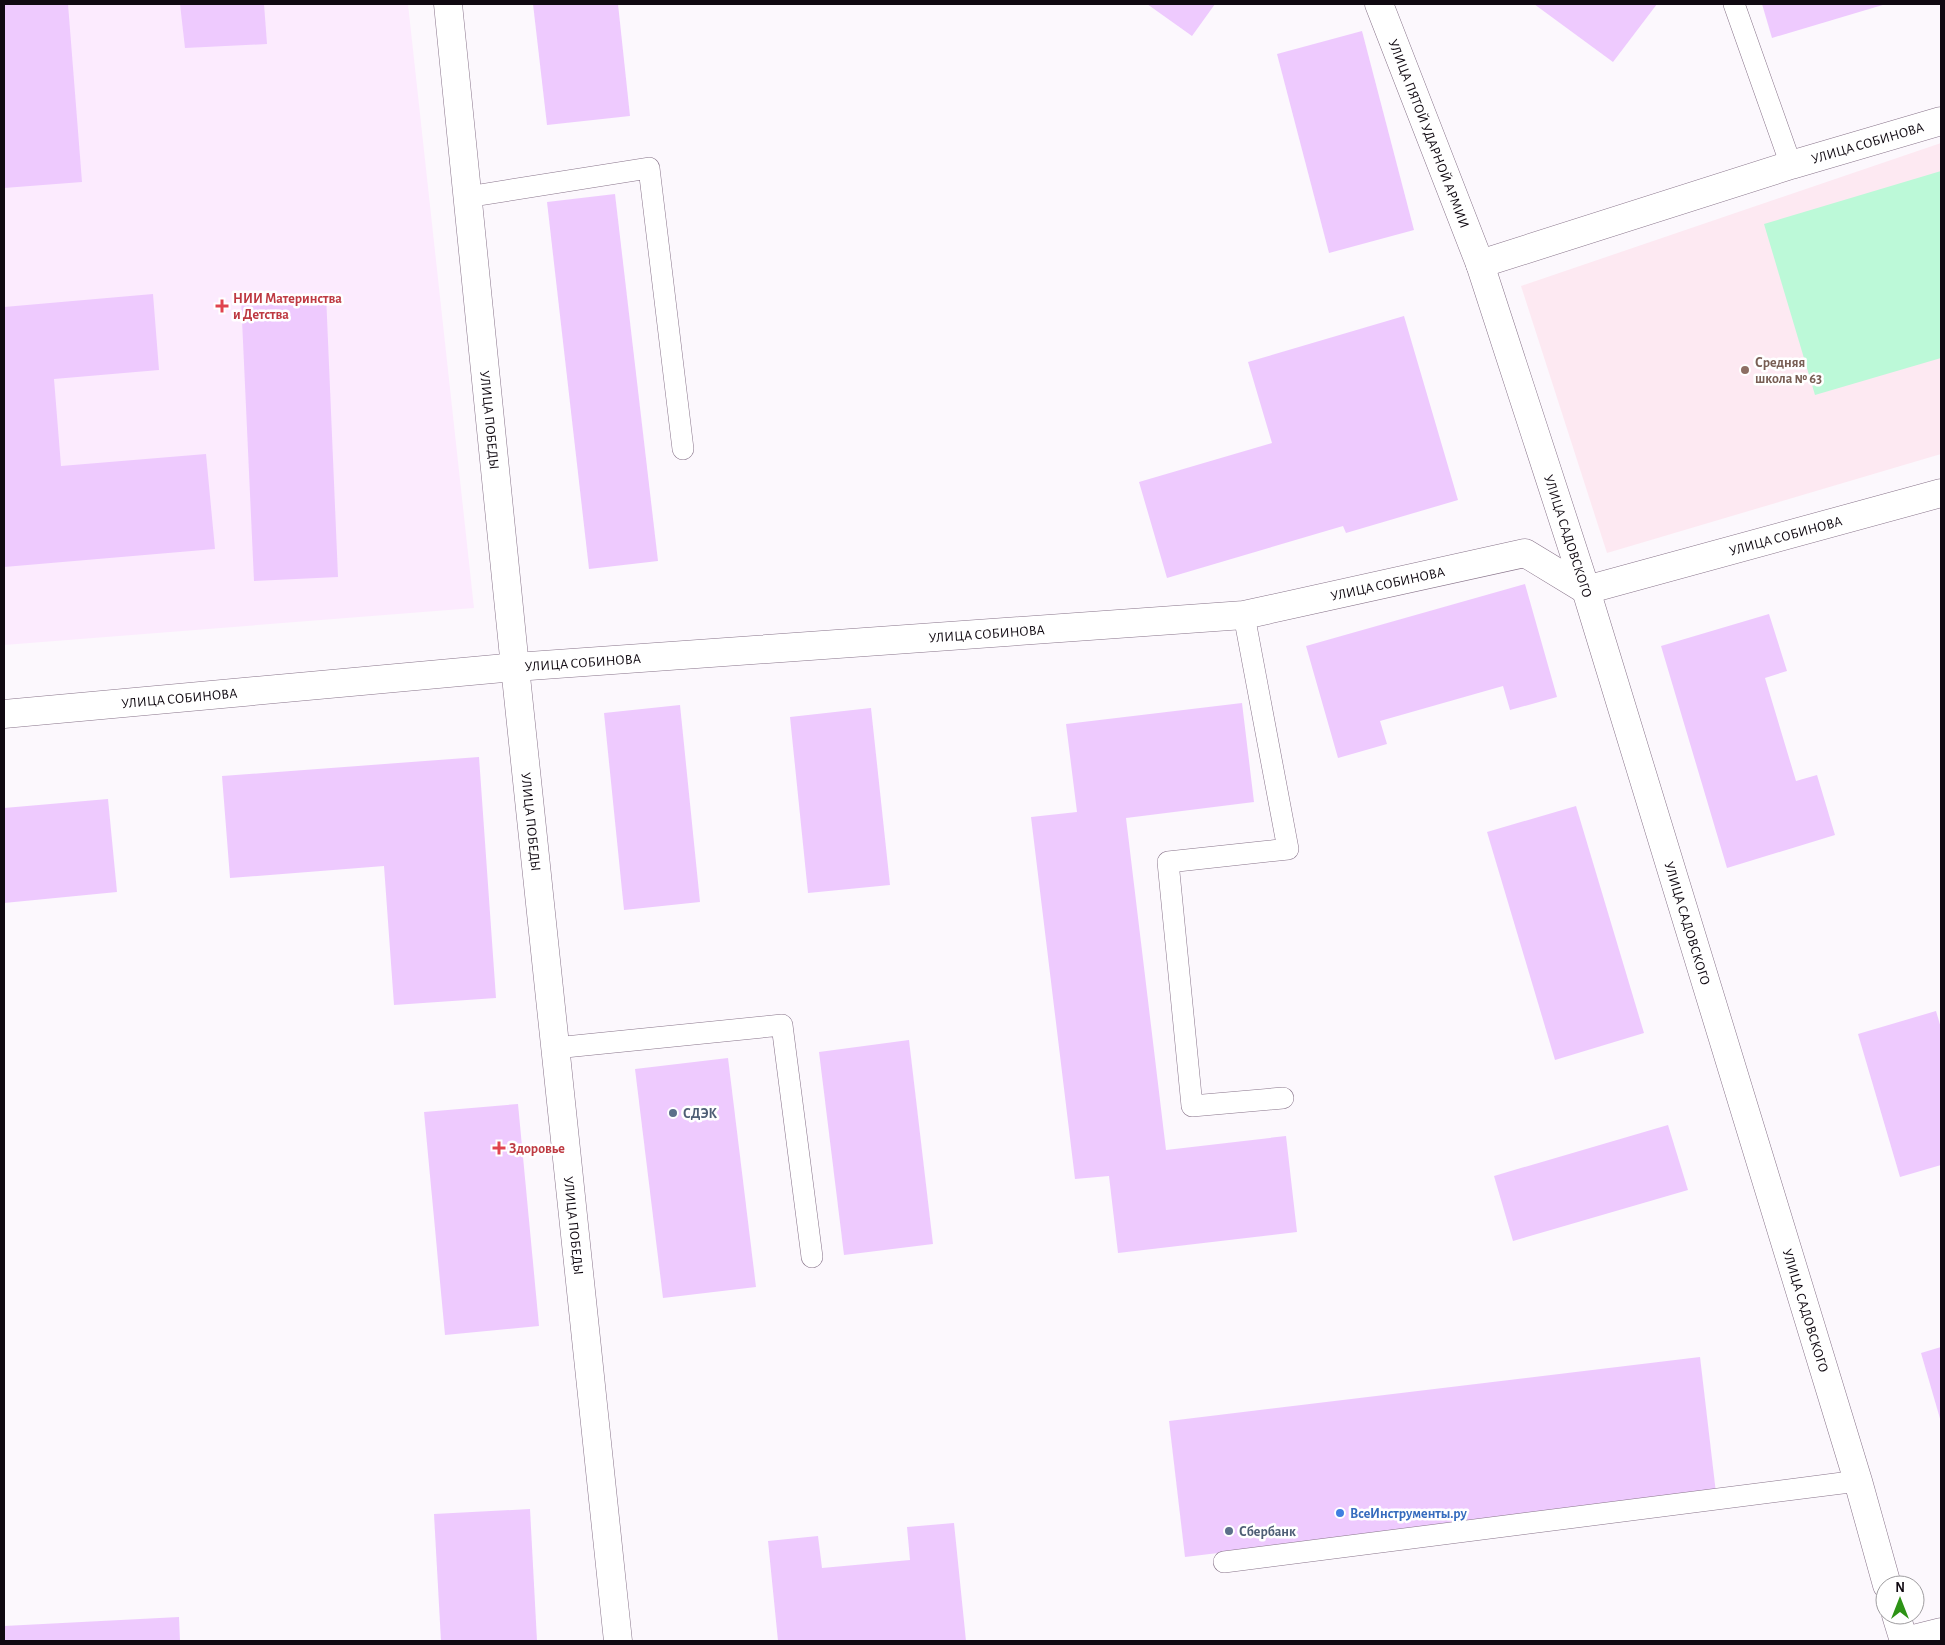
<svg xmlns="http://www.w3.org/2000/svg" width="1945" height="1645" viewBox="0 0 1945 1645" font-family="'Alegreya Sans',sans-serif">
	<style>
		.built { fill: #fcebfe }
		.education { fill: #fde9f2 }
		.green { fill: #bcf9d8 }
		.building { fill: #eecafe }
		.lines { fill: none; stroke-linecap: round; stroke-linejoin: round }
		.service-casing { stroke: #88748a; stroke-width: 22 }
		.minor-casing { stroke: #88748a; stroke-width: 29 }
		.tertiary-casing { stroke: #88748a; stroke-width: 29 }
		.secondary-casing { stroke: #88748a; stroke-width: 29 }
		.service { stroke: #fff; stroke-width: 21 }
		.minor { stroke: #fff; stroke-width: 28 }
		.tertiary { stroke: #fff; stroke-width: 28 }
		.secondary { stroke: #fff; stroke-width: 28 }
		.health-dot { fill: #e0444e; stroke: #fff; stroke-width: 2 }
		.education-dot { fill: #8d6e63; stroke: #fff; stroke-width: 2 }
		.service-dot { fill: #5c6f8a; stroke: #fff; stroke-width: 2 }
		.shop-dot { fill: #3f7fe0; stroke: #fff; stroke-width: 2 }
		.labels { text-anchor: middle; stroke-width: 5; stroke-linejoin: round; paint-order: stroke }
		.street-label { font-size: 14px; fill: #100911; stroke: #fff }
		.health-label { font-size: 14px; font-weight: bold; fill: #be3a42; stroke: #fff; text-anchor: start }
		.education-label { font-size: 14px; font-weight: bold; fill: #785e54; stroke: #fff; text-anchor: start }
		.service-label { font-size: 14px; font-weight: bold; fill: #4e5e75; stroke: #fff; text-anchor: start }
		.shop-label { font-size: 14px; font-weight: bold; fill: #366cbe; stroke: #fff; text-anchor: start }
	</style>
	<rect width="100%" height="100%" fill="#fcf8fd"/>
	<path class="built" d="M4,4H408L474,608L4,645Z"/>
	<path class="education" d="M1941,143V454L1607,553L1521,286Z"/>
	<path class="green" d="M1941,171V358L1815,395L1764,224Z"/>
	<g class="building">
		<path d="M4,4H68L82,182L4,188Z"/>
		<path d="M180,4H264L267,44L185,48Z"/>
		<path d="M533,4H618L630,116L547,125Z"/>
		<path d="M1147,4H1215L1192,36Z"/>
		<path d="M1534,4H1657L1613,62Z"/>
		<path d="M1762,4H1886L1772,38Z"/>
		<path d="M1362,31L1414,230L1329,253L1277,54Z"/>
		<path d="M615,194L658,561L589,569L547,202Z"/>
		<path d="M153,294L159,370L54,379L61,466L206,454L215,549L4,567V307Z"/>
		<path d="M326,294L338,577L254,581L241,298Z"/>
		<path d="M1404,316L1458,500L1346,533L1343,526L1167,578L1139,482L1272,443L1248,362Z"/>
		<path d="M1525,584L1557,697L1510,710L1503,686L1380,721L1387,744L1338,758L1306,646Z"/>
		<path d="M1769,614L1787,671L1765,678L1796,781L1817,775L1835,835L1727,868L1661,646Z"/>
		<path d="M1242,703L1254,802L1126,818L1166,1150L1286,1136L1297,1232L1118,1253L1109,1176L1075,1179L1031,817L1077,812L1066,724Z"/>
		<path d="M680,705L700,902L624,910L604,713Z"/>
		<path d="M871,708L890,885L808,893L790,717Z"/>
		<path d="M479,757L496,998L394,1005L384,866L230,878L222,776Z"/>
		<path d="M108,799L117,892L4,903V808Z"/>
		<path d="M1576,806L1644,1033L1555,1060L1487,832Z"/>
		<path d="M1936,1011L1941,1028V1165L1900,1177L1858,1034Z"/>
		<path d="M909,1040L933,1244L844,1255L819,1052Z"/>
		<path d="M728,1058L756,1287L663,1298L635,1069Z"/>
		<path d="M518,1104L539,1326L445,1335L424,1112Z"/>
		<path d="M1668,1125L1688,1190L1513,1241L1494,1176Z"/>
		<path d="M1941,1347V1422L1921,1353Z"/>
		<path d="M1700,1357L1716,1493L1185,1557L1169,1421Z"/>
		<path d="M530,1509L537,1641H441L434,1514Z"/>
		<path d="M954,1523L966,1641H778L768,1541L818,1536L822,1568L910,1560L907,1527Z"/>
		<path d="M179,1617L180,1641H4V1626Z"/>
	</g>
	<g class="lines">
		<g class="service-casing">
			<g id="service">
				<path d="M1734,4L1791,165"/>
				<path d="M467,197L649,168L683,449"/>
				<path d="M1244,615L1288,849L1168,862L1192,1106L1283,1098"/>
				<path d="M555,1048L782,1025L812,1257"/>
				<path d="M1224,1562L1858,1481"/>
			</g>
		</g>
		<g class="minor-casing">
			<g id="minor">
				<path id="s1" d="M1379,4L1480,264L1586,590L1858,1481L1887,1585"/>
				<path id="s2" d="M1480,264L1791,165L1941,121"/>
				<path id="s3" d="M4,714L515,667L1244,615L1525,553L1586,590L1941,493"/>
				<path d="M1896,1615L1904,1641"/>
			</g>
		</g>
		<g class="tertiary-casing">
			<g id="tertiary">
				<path id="s4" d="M448,4L515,667L618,1641"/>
			</g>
		</g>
		<g class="secondary-casing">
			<path id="secondary" d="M1905,1641L1941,1632"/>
		</g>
		<use href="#service" class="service"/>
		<use href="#minor" class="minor"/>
		<use href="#tertiary" class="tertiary"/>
		<use href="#secondary" class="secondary"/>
	</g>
	<g class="health-dot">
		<path d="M219.5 298.5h5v5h5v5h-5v5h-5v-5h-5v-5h5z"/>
		<path d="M496.5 1140.5h5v5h5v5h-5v5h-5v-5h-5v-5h5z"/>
	</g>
	<circle class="education-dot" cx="1745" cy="370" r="5"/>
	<g class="service-dot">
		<circle cx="673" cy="1113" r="5"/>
		<circle cx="1229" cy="1531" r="5"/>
	</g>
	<circle class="shop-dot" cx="1340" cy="1513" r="5"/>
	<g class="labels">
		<g class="street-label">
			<text dy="5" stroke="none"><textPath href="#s1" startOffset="139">УЛИЦА ПЯТОЙ УДАРНОЙ АРМИИ</textPath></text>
			<text dy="5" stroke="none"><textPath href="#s2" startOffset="406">УЛИЦА СОБИНОВА</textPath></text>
			<text dy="5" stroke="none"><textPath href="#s4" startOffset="418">УЛИЦА ПОБЕДЫ</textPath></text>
			<text dy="5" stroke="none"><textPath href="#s3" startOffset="1810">УЛИЦА СОБИНОВА</textPath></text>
			<text dy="5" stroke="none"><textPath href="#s1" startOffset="565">УЛИЦА САДОВСКОГО</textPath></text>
			<text dy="5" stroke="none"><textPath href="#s3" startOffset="1391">УЛИЦА СОБИНОВА</textPath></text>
			<text dy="5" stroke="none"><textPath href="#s3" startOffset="986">УЛИЦА СОБИНОВА</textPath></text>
			<text dy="5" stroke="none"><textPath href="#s3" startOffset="581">УЛИЦА СОБИНОВА</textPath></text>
			<text dy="5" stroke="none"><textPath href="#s3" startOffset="176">УЛИЦА СОБИНОВА</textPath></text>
			<text dy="5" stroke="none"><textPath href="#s4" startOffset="822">УЛИЦА ПОБЕДЫ</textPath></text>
			<text dy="5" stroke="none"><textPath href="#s1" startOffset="970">УЛИЦА САДОВСКОГО</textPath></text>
			<text dy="5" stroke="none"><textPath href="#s4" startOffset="1228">УЛИЦА ПОБЕДЫ</textPath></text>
			<text dy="5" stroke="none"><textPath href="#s1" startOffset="1375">УЛИЦА САДОВСКОГО</textPath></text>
		</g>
		<g class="health-label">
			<text x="233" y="303">НИИ Материнства<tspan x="233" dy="16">и Детства</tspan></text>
			<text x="509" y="1153">Здоровье</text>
		</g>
		<g class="education-label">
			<text x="1755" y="367">Средняя<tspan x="1755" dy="16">школа № 63</tspan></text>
		</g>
		<g class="service-label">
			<text x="683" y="1118">СДЭК</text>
			<text x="1239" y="1536">Сбербанк</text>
		</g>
		<g class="shop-label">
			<text x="1350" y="1518">ВсеИнструменты.ру</text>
		</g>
	</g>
	<rect width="1945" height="1645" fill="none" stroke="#100911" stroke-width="10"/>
	<g transform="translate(1900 1600)"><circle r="24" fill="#ffffff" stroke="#9f9da0"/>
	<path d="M0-4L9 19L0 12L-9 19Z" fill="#2d9316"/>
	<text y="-8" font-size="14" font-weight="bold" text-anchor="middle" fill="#100911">N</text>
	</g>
</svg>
